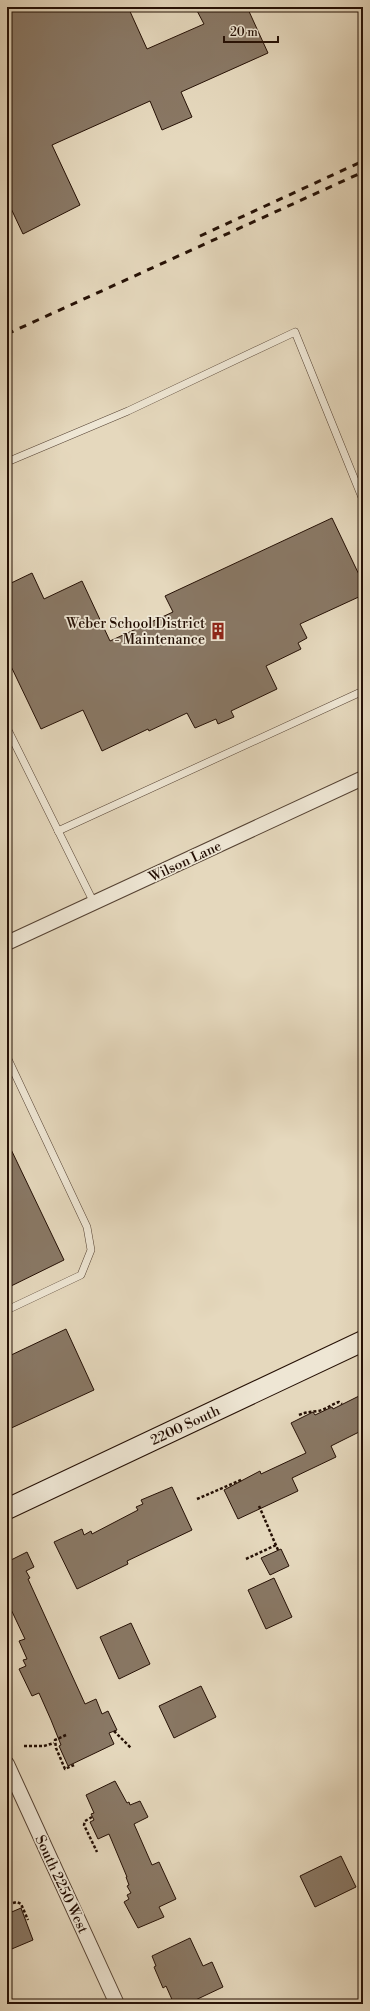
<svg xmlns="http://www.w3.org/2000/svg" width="370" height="2011" viewBox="0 0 370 2011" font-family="'Libre Bodoni',serif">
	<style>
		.building { fill: #897865; stroke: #251005 }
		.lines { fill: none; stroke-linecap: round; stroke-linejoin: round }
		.lane-casing { stroke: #554233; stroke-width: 8 }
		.street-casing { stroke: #554233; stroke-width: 16 }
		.secondary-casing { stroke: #251005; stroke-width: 22 }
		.path { stroke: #251005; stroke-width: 2.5; stroke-dasharray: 3 2; stroke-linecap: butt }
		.lane { stroke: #eee6d4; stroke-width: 7 }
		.street { stroke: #eee6d4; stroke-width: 14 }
		.secondary { stroke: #eee6d4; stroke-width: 20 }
		.rail { stroke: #251005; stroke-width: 3; stroke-dasharray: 7 7; stroke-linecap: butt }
		.labels { text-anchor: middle; stroke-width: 3.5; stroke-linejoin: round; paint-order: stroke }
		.poi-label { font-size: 14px; fill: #251005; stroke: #eee6d4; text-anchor: end }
		.street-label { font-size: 14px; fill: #251005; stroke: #eee6d4 }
	</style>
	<rect width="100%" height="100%" fill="#e5d8bd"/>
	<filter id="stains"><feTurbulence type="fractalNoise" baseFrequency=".005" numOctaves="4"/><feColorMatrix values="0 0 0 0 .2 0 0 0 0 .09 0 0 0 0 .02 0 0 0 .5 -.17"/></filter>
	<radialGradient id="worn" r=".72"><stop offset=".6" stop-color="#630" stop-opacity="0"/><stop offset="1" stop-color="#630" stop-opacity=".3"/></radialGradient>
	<g class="building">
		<path d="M7,7H128L147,49L204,24L195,7H247L268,53L181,92L192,117L162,130L150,101L52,145L80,205L23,234L7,200Z"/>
		<path d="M332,518L363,583V595L300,624L307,638L298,643L301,649L266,666L277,689L231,711L234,717L218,724L216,719L195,728L187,713L149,731L148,729L102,751L83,710L41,729L7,658V585L32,573L44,599L82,581L110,641L173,612L165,596Z"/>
		<path d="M7,1141L64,1260L7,1288Z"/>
		<path d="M66,1329L94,1390L7,1430V1357Z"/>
		<path d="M363,1394V1430L331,1446L336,1457L292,1478L298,1491L238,1519L224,1490L260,1471L261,1474L306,1453L291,1423L313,1412L315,1415L332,1407L333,1409Z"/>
		<path d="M172,1487L192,1530L127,1561L128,1564L77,1589L54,1542L82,1529L84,1535L91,1531L92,1534L138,1510L136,1507L143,1504L141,1500Z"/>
		<path d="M281,1549L289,1566L270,1575L261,1558Z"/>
		<path d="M27,1552L34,1567L26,1571L30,1578L28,1579L85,1704L96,1699L102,1714L108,1711L117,1730L109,1733L114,1744L68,1766L59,1746L61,1745L51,1720L39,1693L32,1696L19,1669L26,1666L23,1660L27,1659L19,1641L25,1639L7,1601V1562Z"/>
		<path d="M274,1578L292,1617L266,1629L248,1590Z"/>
		<path d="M131,1623L150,1664L119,1679L100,1637Z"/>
		<path d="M201,1686L216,1717L174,1738L159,1706Z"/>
		<path d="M115,1781L127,1803L129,1802L130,1805L140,1801L148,1817L134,1824L152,1865L159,1862L176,1899L159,1907L164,1917L138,1928L124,1902L129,1899L127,1895L131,1893L127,1886L129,1885L126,1877H127L109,1834L98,1839L90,1822L94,1820L91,1814L94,1813L86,1795Z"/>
		<path d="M341,1856L356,1887L315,1907L300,1876Z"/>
		<path d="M21,1908L33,1940L7,1951V1914Z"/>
		<path d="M190,1938L203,1966L212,1962L223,1987L187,2004H174L166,1986L163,1988L154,1967L156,1966L152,1956Z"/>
	</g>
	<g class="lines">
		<g class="lane-casing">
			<g id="lane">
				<path d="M7,462L128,411L295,332L363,500"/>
				<path d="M7,728L94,903"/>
				<path d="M58,831L363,691"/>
				<path d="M7,1057L87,1227L91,1250L81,1275L7,1310"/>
			</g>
		</g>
		<g class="street-casing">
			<g id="street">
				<path d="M7,943L363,778"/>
				<path d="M7,1764L117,2004"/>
			</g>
		</g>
		<g class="secondary-casing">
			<path id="secondary" d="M7,1509L363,1341"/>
		</g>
		<g class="path">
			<path d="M299,1415C306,1412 311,1412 318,1411C325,1410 332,1404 339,1402L342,1404"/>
			<path d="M197,1499L241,1480"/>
			<path d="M259,1506L278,1550"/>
			<path d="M246,1559L276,1545"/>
			<path d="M114,1731L131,1748"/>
			<path d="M66,1735L55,1740L56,1748L65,1769L74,1765"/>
			<path d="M24,1746H44L54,1743"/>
			<path d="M92,1817L85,1821L84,1825L97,1852"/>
			<path d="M13,1903L17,1902L21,1904L28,1920"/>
		</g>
		<use href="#lane" class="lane"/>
		<use href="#street" class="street"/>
		<use href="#secondary" class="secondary"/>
		<g class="rail">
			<path d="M200,236L363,161"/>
			<path d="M7,334L363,172"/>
		</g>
	</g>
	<defs>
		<g id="building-bare" transform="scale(1.38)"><path d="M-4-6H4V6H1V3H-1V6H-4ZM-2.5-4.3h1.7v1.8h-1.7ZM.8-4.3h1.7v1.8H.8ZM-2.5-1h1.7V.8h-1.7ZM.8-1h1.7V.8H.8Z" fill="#8f2418" stroke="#eee6d4" stroke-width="2.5" paint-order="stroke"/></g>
	</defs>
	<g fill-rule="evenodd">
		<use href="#building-bare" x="218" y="631"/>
	</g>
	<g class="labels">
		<g class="poi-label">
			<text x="205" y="628">Weber School District<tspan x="205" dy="16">- Maintenance</tspan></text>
		</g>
		<g class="street-label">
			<text transform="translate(185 861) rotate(-25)" y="5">Wilson Lane</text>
			<text transform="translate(185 1425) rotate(-25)" y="5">2200 South</text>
			<text transform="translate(62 1884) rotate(65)" y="5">South 2250 West</text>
		</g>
	</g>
	<rect width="370" height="2011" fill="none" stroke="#e5d8bd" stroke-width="24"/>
	<rect x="8" y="8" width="354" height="1995" fill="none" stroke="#251005" stroke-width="2"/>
	<rect x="12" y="12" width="346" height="1987" fill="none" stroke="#251005"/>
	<path d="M224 36v6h54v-6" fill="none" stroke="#251005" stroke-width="2"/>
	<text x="230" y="36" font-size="12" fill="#251005" stroke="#eee6d4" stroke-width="3" paint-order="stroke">20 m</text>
	<rect width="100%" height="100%" filter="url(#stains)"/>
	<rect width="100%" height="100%" fill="url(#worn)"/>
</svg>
